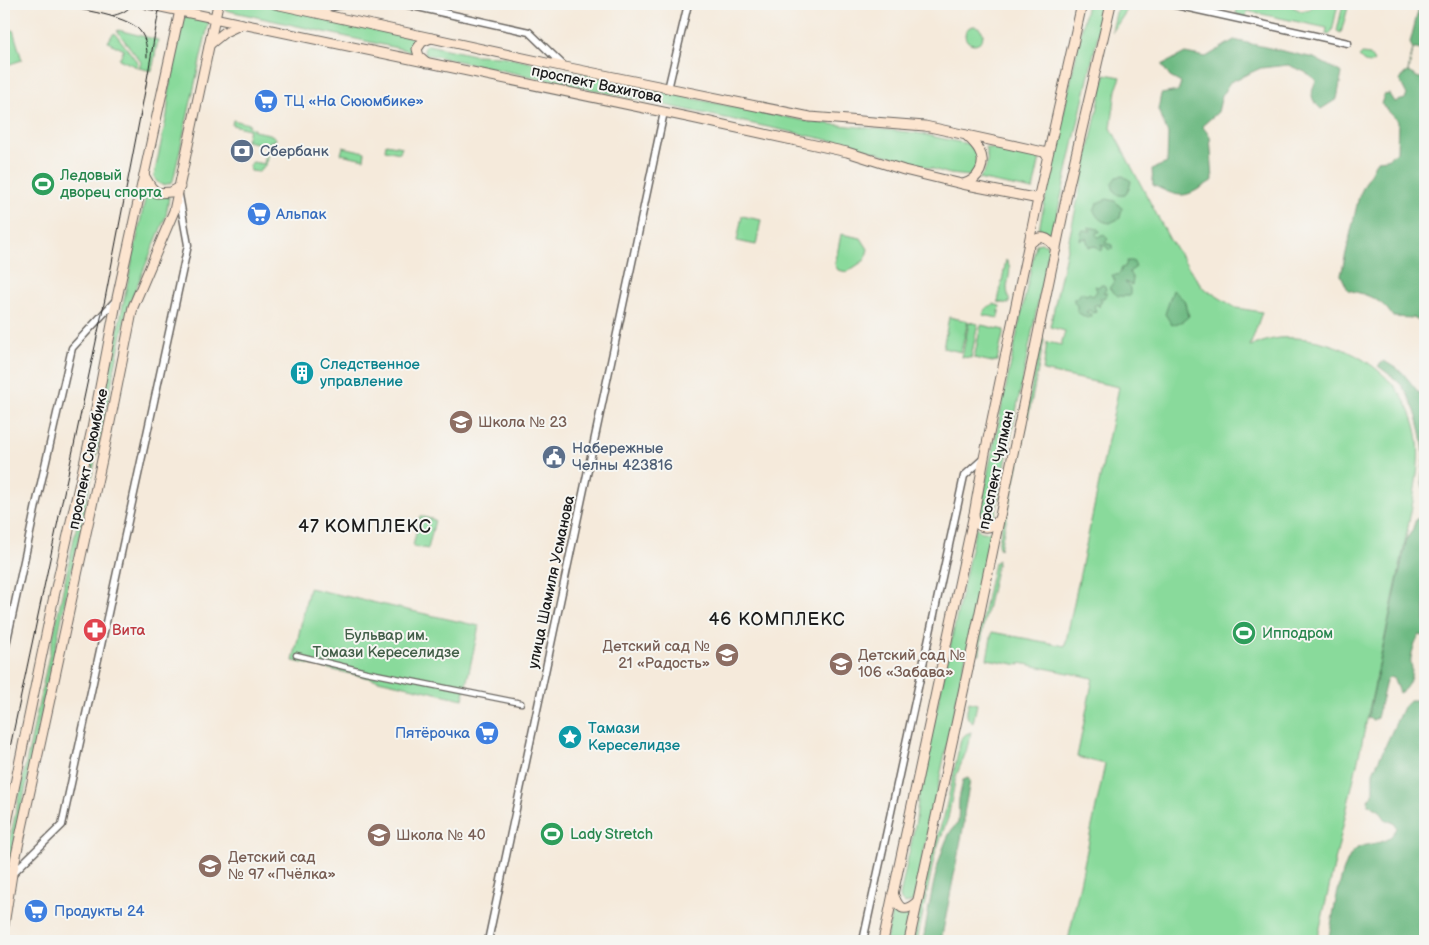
<svg xmlns="http://www.w3.org/2000/svg" width="1429" height="945" viewBox="0 0 1429 945" font-family="'Balsamiq Sans',sans-serif">
	<style>
		.green { fill: #89da9b; stroke: #527b5c }
		.forest { fill: #6eba83; stroke: #456b50 }
		.lines { fill: none; stroke-linecap: round; stroke-linejoin: round }
		.pedestrian-casing { stroke: #68645f; stroke-width: 7 }
		.minor-casing { stroke: #68645f; stroke-width: 9 }
		.secondary-casing { stroke: #68645f; stroke-width: 11 }
		.pedestrian { stroke: #fff; stroke-width: 4.5 }
		.minor { stroke: #fff; stroke-width: 6 }
		.secondary { stroke: #fce5d0; stroke-width: 9 }
		.tram { stroke: #1c1c1c; stroke-width: 1 }
		.labels { text-anchor: middle; stroke-width: 4; stroke-linejoin: round; paint-order: stroke }
		.street-label { font-size: 15px; fill: #1c1c1c; stroke: #f6f6f2 }
		.shop-label { font-size: 15px; fill: #366cbe; stroke: #f6f6f2; text-anchor: start }
		.service-label { font-size: 15px; fill: #4e5e75; stroke: #f6f6f2; text-anchor: start }
		.leisure-label { font-size: 15px; fill: #27864d; stroke: #f6f6f2; text-anchor: start }
		.culture-label { font-size: 15px; fill: #0d838f; stroke: #f6f6f2; text-anchor: start }
		.education-label { font-size: 15px; fill: #785e54; stroke: #f6f6f2; text-anchor: start }
		.health-label { font-size: 15px; fill: #be3a42; stroke: #f6f6f2; text-anchor: start }
		.park-label { font-size: 15px; fill: #425e48; stroke: #f6f6f2 }
		.quarter-label { font-size: 18px; letter-spacing: 1px; fill: #1c1c1c; stroke: #f6f6f2 }
	</style>
	<rect width="100%" height="100%" fill="#f6f6f2"/>
	<filter id="ink" filterUnits="userSpaceOnUse"><feTurbulence type="fractalNoise" baseFrequency=".02" numOctaves="2"/><feDisplacementMap in="SourceGraphic" scale="10" xChannelSelector="R" yChannelSelector="G"/><feConvolveMatrix kernelMatrix="1 2 1 2 8 2 1 2 1" color-interpolation-filters="sRGB"/></filter>
	<filter id="wash" filterUnits="userSpaceOnUse"><feTurbulence type="fractalNoise" baseFrequency=".0096" numOctaves="4" result="noise"/><feDisplacementMap in="SourceGraphic" scale="20" xChannelSelector="R" yChannelSelector="G"/><feGaussianBlur stdDeviation="1.12" result="paint"/><feColorMatrix in="noise" values="0 0 0 0 0 0 0 0 0 0 0 0 0 0 0 0 0 1.4 0 .05"/><feComposite in="paint" operator="in"/></filter>
	<g filter="url(#wash)">
		<rect width="100%" height="100%" fill="#f5eadb"/>
		<g class="green">
			<path d="M226,4H261L418,38L414,44L415,52L225,10Z"/>
			<path d="M1087,4H1105L1052,237L1046,234L1038,233Z"/>
			<path d="M1118,4H1135L1127,10L1113,31H1112Z"/>
			<path d="M1213,4H1294L1291,6L1301,11L1310,9L1315,4H1338L1332,32L1329,35L1326,34L1327,28L1247,11L1246,17L1236,14L1237,9Z"/>
			<path d="M1343,4H1349L1341,33L1337,31Z"/>
			<path d="M184,16L209,21L173,181C165,187 157,186 154,176L167,115L170,82Z"/>
			<circle cx="974" cy="35" r="9"/>
			<path d="M8,29L13,30L22,60L4,66V48Z"/>
			<path d="M118,30L158,40L152,71L139,68L141,62L117,31Z"/>
			<path d="M115,33L138,63L137,67L119,59L124,50L108,42L112,35Z"/>
			<path d="M428,45L474,55L502,56L695,99L811,122L917,133L968,144L975,150L978,161L975,171L970,176L950,174L852,145L425,54L424,51L425,46Z"/>
			<path d="M1362,54L1370,55L1374,61L1369,64L1363,61L1359,57Z"/>
			<path d="M1105,74L1121,77L1116,90L1111,128L1170,240L1202,287L1236,308L1262,312L1250,346C1260,343 1270,339 1280,338C1341,334 1411,376 1418,441C1420,461 1416,481 1413,501C1407,532 1401,563 1394,594C1370,710 1343,825 1317,941H1068L1105,764L1077,757L1093,678L1020,663V665L987,659L992,632L1065,646L1119,387L1043,371L1047,342L1061,345L1065,331L1050,327Z"/>
			<path d="M233,120L249,124V127L254,129V131L270,134L276,138L275,141H270L266,164L259,172L251,171L250,169V164L253,162L264,164L267,145L246,141L249,129L232,125Z"/>
			<path d="M386,144L402,147L400,153L385,150Z"/>
			<path d="M343,147L365,152L364,159L341,154Z"/>
			<path d="M985,147L1040,158L1033,190L978,179C988,171 989,159 985,147Z"/>
			<path d="M148,192L169,197L166,216L127,310L4,890V867L93,449L146,194Z"/>
			<path d="M742,216L761,220L756,245L737,241Z"/>
			<path d="M841,234L861,238L868,249L865,260L847,272L838,270L835,265Z"/>
			<path d="M1041,243L1046,244L1049,248L994,521L986,525L978,519L979,514L1036,244Z"/>
			<path d="M1006,260C1013,269 1008,277 1007,288C1007,293 1010,298 1009,304L998,302Z"/>
			<path d="M993,304L1000,306L998,318L983,315L985,309Z"/>
			<path d="M949,317L968,321L961,352L943,348Z"/>
			<path d="M969,322L978,324L971,358L962,357Z"/>
			<path d="M981,325L1004,330L997,361L992,362L974,358Z"/>
			<path d="M1041,339L1044,340L1028,418L1026,414Z"/>
			<path d="M1027,423L1000,549L998,545L1023,425Z"/>
			<path d="M420,516L435,520L428,549L413,546Z"/>
			<path d="M976,526C980,534 985,533 993,530L914,898L912,902L905,904L901,900L900,896L916,820L919,791Z"/>
			<path d="M998,560L983,628L980,654H978L980,628L994,563Z"/>
			<path d="M309,588L479,626L463,699L293,661Z"/>
			<path d="M969,702L977,704L973,723C964,718 967,710 969,702Z"/>
			<path d="M971,732L966,752L956,776L948,818L935,853L917,941H913L932,851L944,817L961,739L966,734Z"/>
			<path d="M893,905L900,912H912L906,941H886Z"/>
		</g>
		<g class="forest">
			<path d="M1409,4H1425V52L1417,49H1413L1408,72L1419,78H1425V324L1413,318L1393,317C1382,299 1368,295 1348,290L1341,275L1359,196L1377,160L1387,159L1397,152L1398,121L1381,104L1384,95L1389,94L1394,102L1405,99L1407,95L1400,81L1404,74L1408,72L1413,49L1410,43L1419,7Z"/>
			<path d="M1234,40L1314,58L1342,73L1337,99L1321,109C1309,98 1311,94 1316,80L1305,72L1288,65L1261,68L1230,82L1222,95L1218,112L1202,126L1210,136L1213,180C1185,198 1183,200 1153,185L1152,169L1167,163L1168,134L1158,110L1161,94L1178,91L1181,83L1170,77L1162,65L1185,53L1206,57Z"/>
			<path d="M1123,176L1131,181L1129,189L1125,195C1116,197 1113,191 1112,183L1116,177Z"/>
			<path d="M1107,199L1115,201L1122,208L1120,218L1110,223C1102,222 1098,219 1094,211L1097,203Z"/>
			<path d="M1088,227L1099,229L1100,232H1097L1096,235L1098,237L1104,235L1108,239L1105,243L1112,245V249L1109,250L1107,247L1101,244L1103,249L1100,251L1096,246L1089,247L1086,238L1080,240L1081,233L1083,230L1091,231Z"/>
			<path d="M1127,261H1133L1136,267L1129,272L1133,279L1132,285L1125,282L1130,288V296H1118L1109,288L1115,281L1112,275H1117L1121,272V268L1125,267Z"/>
			<path d="M1101,284L1105,286L1106,290L1103,292L1107,293L1104,298H1100L1102,302L1100,303L1099,307L1097,304L1094,306L1096,311L1094,313L1089,310L1086,312L1092,315L1087,318L1077,312V306L1074,302V298H1077L1082,292L1086,295L1090,293L1093,296L1097,291L1095,286L1099,287Z"/>
			<path d="M1173,290L1184,300L1189,316L1183,321L1172,325L1165,314Z"/>
			<path d="M1384,361L1402,372L1424,399L1425,405V488L1424,489C1419,480 1424,469 1424,459C1424,436 1416,405 1402,386C1396,379 1386,372 1378,366Z"/>
			<path d="M1423,517L1425,518V640L1424,636L1419,635C1416,642 1412,650 1411,658C1410,662 1412,665 1412,670C1411,679 1408,689 1399,693L1394,679L1390,677L1386,681L1377,718L1373,720L1368,718L1407,538L1412,531L1416,519Z"/>
			<path d="M1410,700H1417L1420,706L1425,708V941H1328C1332,923 1341,859 1355,850C1371,839 1385,849 1397,828L1394,823L1386,820L1379,810L1368,804V800L1373,794V773L1403,707Z"/>
			<path d="M968,778L970,781L964,813V824L941,941H923C928,916 938,837 958,823L959,799L963,780Z"/>
		</g>
	</g>
	<g filter="url(#ink)">
		<g class="lines">
			<g class="pedestrian-casing">
				<path id="pedestrian" d="M296,655L366,672L521,703"/>
			</g>
			<g class="minor-casing">
				<g id="minor">
					<path d="M404,4L529,32L564,66"/>
					<path d="M1171,4L1348,43"/>
					<path d="M312,11L345,4"/>
					<path d="M668,89L688,4"/>
					<path d="M4,654L36,505L72,348L117,299"/>
					<path d="M13,873L62,825L188,245L179,195"/>
					<path d="M488,941L664,112"/>
					<path d="M863,941L964,476L984,458"/>
				</g>
			</g>
			<g class="secondary-casing">
				<g id="secondary">
					<path d="M147,4L692,118L847,152L904,170L962,184L1039,199"/>
					<path d="M275,4L565,67L810,117L925,126L1048,153"/>
					<path d="M209,45L225,32L242,24"/>
					<path d="M427,63L419,56L417,49L422,42L431,38"/>
					<path d="M144,175L151,187L157,193L171,192L180,187"/>
					<path d="M963,184C979,180 987,164 979,150C976,144 971,140 966,135"/>
					<path d="M1029,245C1039,233 1049,237 1056,249"/>
					<path d="M974,515C975,530 992,531 999,519"/>
					<path d="M4,837L53,601L92,429L117,298L181,6"/>
					<path d="M893,893C898,908 903,914 917,902"/>
					<path d="M4,925L12,874L108,432L133,307L174,211L218,4"/>
					<path d="M883,941L974,514L984,458L1037,204L1082,4"/>
					<path d="M909,941L967,674L1069,185L1111,4"/>
				</g>
			</g>
			<use href="#pedestrian" class="pedestrian"/>
			<use href="#minor" class="minor"/>
			<use href="#secondary" class="secondary"/>
			<g class="tram">
				<path d="M48,4C69,8 127,14 140,31C146,39 147,48 147,57"/>
				<path d="M111,16C121,14 127,11 133,4"/>
				<path d="M4,776L105,299L145,91L160,4"/>
			</g>
		</g>
	</g>
	<defs>
		<g id="supermarket-disc" transform="scale(1.25)"><circle r="9.5" fill="#3f7fe0" stroke="#f6f6f2"/><path d="M-6-5.5h2.5l.6 2H6L4.5 2H-2.5L-4.4-4H-6ZM-1.5 3.2a1.3 1.3 0 1 0 .1 0ZM3 3.2a1.3 1.3 0 1 0 .1 0Z" fill="#fff"/></g>
		<g id="bank-disc" transform="scale(1.25)"><circle r="9.5" fill="#5c6f8a" stroke="#f6f6f2"/><path d="M-6-4H6V4H-6ZM0-2.3a2.3 2.3 0 1 0 0 4.6a2.3 2.3 0 1 0 0-4.6Z" fill="#fff"/></g>
		<g id="stadium-disc" transform="scale(1.25)"><circle r="9.5" fill="#2e9e5b" stroke="#f6f6f2"/><path d="M0-5a6.5 5 0 1 0 0 10a6.5 5 0 1 0 0-10ZM-3.5-1.8h7v3.6h-7Z" fill="#fff"/></g>
		<g id="building-disc" transform="scale(1.25)"><circle r="9.5" fill="#0f9aa8" stroke="#f6f6f2"/><path d="M-4-6H4V6H1V3H-1V6H-4ZM-2.5-4.3h1.7v1.8h-1.7ZM.8-4.3h1.7v1.8H.8ZM-2.5-1h1.7V.8h-1.7ZM.8-1h1.7V.8H.8Z" fill="#fff"/></g>
		<g id="school-disc" transform="scale(1.25)"><circle r="9.5" fill="#8d6e63" stroke="#f6f6f2"/><path d="M0-5L7-2L0 1L-7-2ZM-4 1L0 2.5L4 1V4Q0 6-4 4Z" fill="#fff"/></g>
		<g id="civic-disc" transform="scale(1.25)"><circle r="9.5" fill="#5c6f8a" stroke="#f6f6f2"/><path d="M-.6-6.5H3V-4.5H.6V-3L4-1V1h2V6H-6V1h2V-1L-.6-3ZM-1.2 2.5V6h2.4V2.5Z" fill="#fff"/></g>
		<g id="pharmacy-disc" transform="scale(1.25)"><circle r="9.5" fill="#e0444e" stroke="#f6f6f2"/><path d="M-2-6h4v4h4v4h-4v4h-4v-4h-4v-4h4Z" fill="#fff"/></g>
		<g id="sight-disc" transform="scale(1.25)"><circle r="9.5" fill="#0f9aa8" stroke="#f6f6f2"/><path d="M0-6L1.8-2.2L6-1.7L2.9 1.2L3.7 5.4L0 3.3L-3.7 5.4L-2.9 1.2L-6-1.7L-1.8-2.2Z" fill="#fff"/></g>
	</defs>
	<g fill-rule="evenodd">
		<use href="#supermarket-disc" x="266" y="101"/>
		<use href="#bank-disc" x="242" y="151"/>
		<use href="#stadium-disc" x="43" y="184"/>
		<use href="#supermarket-disc" x="259" y="214"/>
		<use href="#building-disc" x="302" y="373"/>
		<use href="#school-disc" x="461" y="422"/>
		<use href="#civic-disc" x="554" y="457"/>
		<use href="#pharmacy-disc" x="95" y="630"/>
		<use href="#stadium-disc" x="1244" y="633"/>
		<use href="#school-disc" x="727" y="655"/>
		<use href="#school-disc" x="841" y="664"/>
		<use href="#supermarket-disc" x="487" y="733"/>
		<use href="#sight-disc" x="570" y="737"/>
		<use href="#stadium-disc" x="552" y="834"/>
		<use href="#school-disc" x="379" y="835"/>
		<use href="#school-disc" x="210" y="866"/>
		<use href="#supermarket-disc" x="36" y="911"/>
	</g>
	<g class="labels">
		<g class="street-label">
			<text transform="translate(597 84) rotate(12)" y="5">проспект Вахитова</text>
			<text transform="translate(88 459) rotate(-78)" y="5">проспект Сююмбике</text>
			<text transform="translate(996 470) rotate(-78)" y="5">проспект Чулман</text>
			<text transform="translate(551 582) rotate(-78)" y="5">улица Шамиля Усманова</text>
		</g>
		<g class="shop-label">
			<text x="284" y="106">ТЦ «На Сююмбике»</text>
			<text x="276" y="219">Альпак</text>
			<text x="470" y="738" text-anchor="end">Пятёрочка</text>
			<text x="54" y="916">Продукты 24</text>
		</g>
		<g class="service-label">
			<text x="260" y="156">Сбербанк</text>
			<text x="572" y="453">Набережные<tspan x="572" dy="17">Челны 423816</tspan></text>
		</g>
		<g class="leisure-label">
			<text x="60" y="180">Ледовый<tspan x="60" dy="17">дворец спорта</tspan></text>
			<text x="1262" y="638">Ипподром</text>
			<text x="570" y="839">Lady Stretch</text>
		</g>
		<g class="culture-label">
			<text x="320" y="369">Следственное<tspan x="320" dy="17">управление</tspan></text>
			<text x="588" y="733">Тамази<tspan x="588" dy="17">Кереселидзе</tspan></text>
		</g>
		<g class="education-label">
			<text x="478" y="427">Школа № 23</text>
			<text x="710" y="651" text-anchor="end">Детский сад №<tspan x="710" dy="17">21 «Радость»</tspan></text>
			<text x="858" y="660">Детский сад №<tspan x="858" dy="17">106 «Забава»</tspan></text>
			<text x="396" y="840">Школа № 40</text>
			<text x="228" y="862">Детский сад<tspan x="228" dy="17">№ 97 «Пчёлка»</tspan></text>
		</g>
		<g class="health-label">
			<text x="112" y="635">Вита</text>
		</g>
		<g class="park-label">
			<text x="386" y="640">Бульвар им.<tspan x="386" dy="17">Томази Кереселидзе</tspan></text>
		</g>
		<g class="quarter-label">
			<text x="365" y="532">47 КОМПЛЕКС</text>
			<text x="777" y="625">46 КОМПЛЕКС</text>
		</g>
	</g>
	<rect width="1429" height="945" fill="none" stroke="#f6f6f2" stroke-width="20"/>
</svg>
